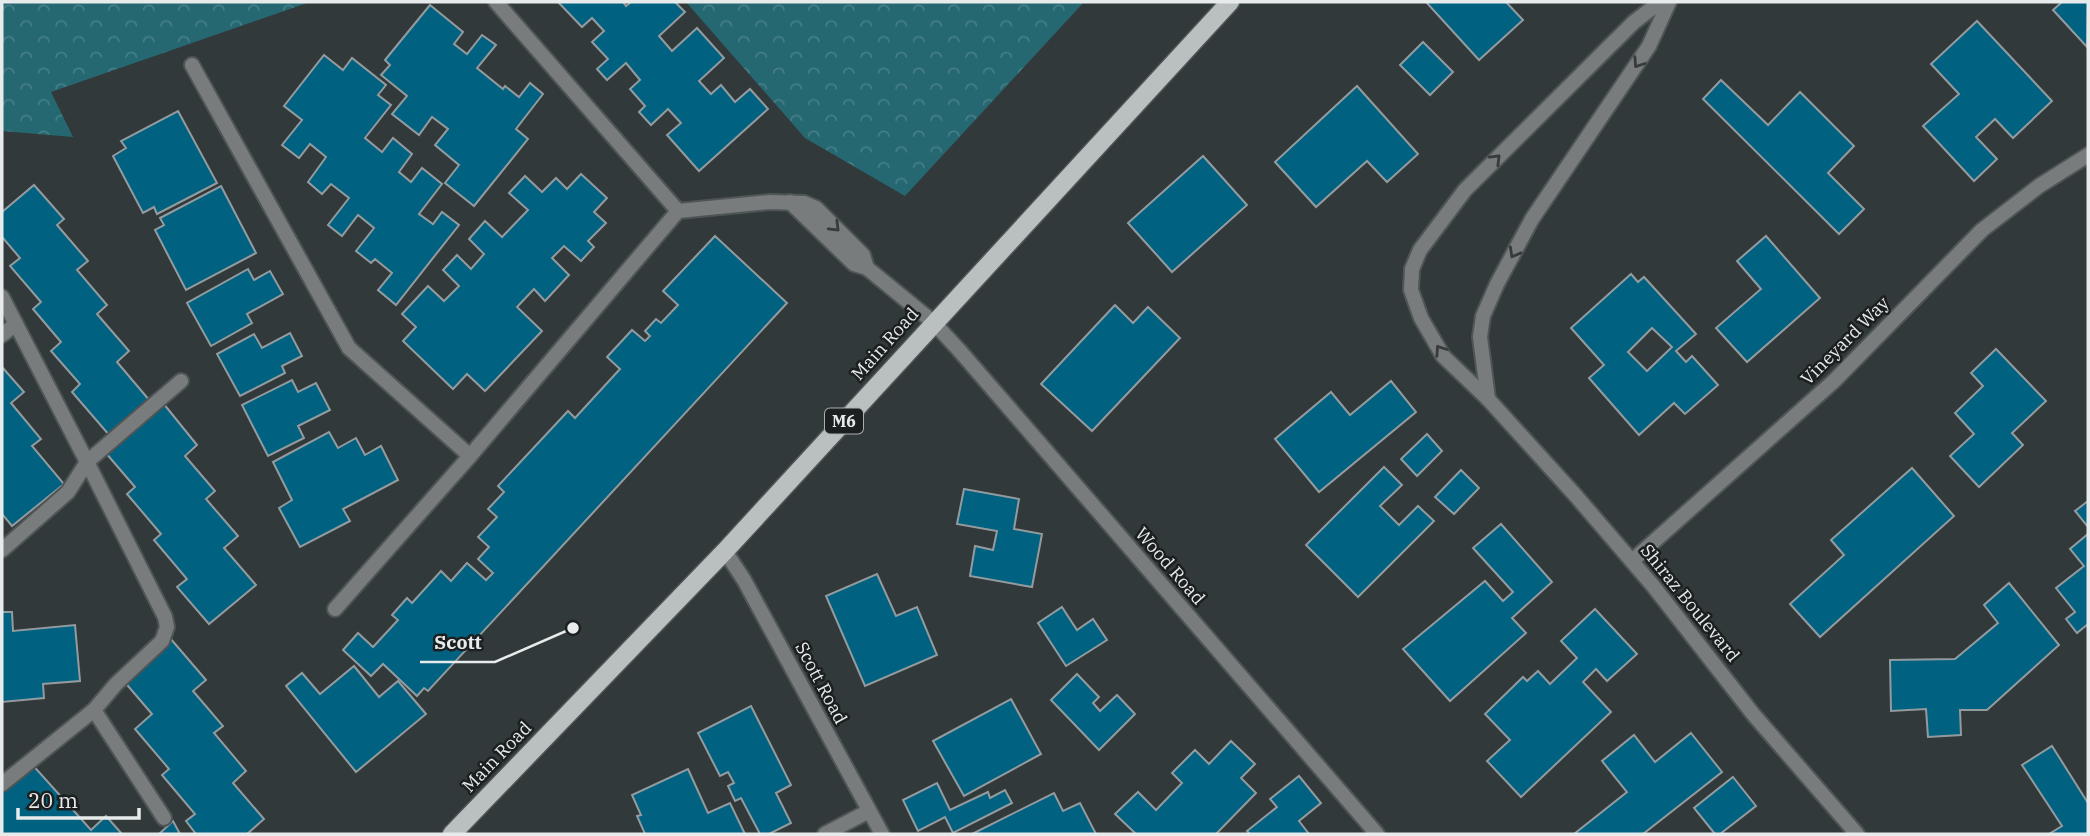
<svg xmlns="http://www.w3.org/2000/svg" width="2090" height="836" viewBox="0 0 2090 836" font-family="'IBM Plex Serif',serif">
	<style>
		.forest { fill: url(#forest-crowns) }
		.building { fill: #006280; stroke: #949b9f; stroke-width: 2; fill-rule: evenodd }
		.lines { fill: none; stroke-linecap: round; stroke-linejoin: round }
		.street-casing { stroke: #4f5556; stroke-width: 18 }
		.primary-casing { stroke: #4f5556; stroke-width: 21 }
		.street { stroke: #797c7c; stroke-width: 14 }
		.primary { stroke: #b9c0bf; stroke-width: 18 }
		.oneway { stroke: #383b3c }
		.labels { text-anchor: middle; stroke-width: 5; stroke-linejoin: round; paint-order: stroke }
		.shield { fill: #1c1f20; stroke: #aaaeaf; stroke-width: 2 }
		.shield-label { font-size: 16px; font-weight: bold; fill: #e7ebec }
		.street-label { font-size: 18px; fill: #e7ebec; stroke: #1c1f20 }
		.leader { fill: none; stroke: #e7ebec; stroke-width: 2.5 }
		.callout-dot { fill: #e7ebec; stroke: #1c1f20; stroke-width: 2.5 }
		.callout-label { font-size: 19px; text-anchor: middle; font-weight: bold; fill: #e7ebec; stroke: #1c1f20; stroke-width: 5; stroke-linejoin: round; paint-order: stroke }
	</style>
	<defs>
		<pattern id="forest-crowns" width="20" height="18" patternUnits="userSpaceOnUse" patternTransform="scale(1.75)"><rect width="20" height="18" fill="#256872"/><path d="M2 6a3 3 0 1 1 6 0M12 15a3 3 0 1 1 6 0" fill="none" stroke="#457e86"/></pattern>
	</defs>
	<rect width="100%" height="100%" fill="#32393a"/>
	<g class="forest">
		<path d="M2,2H310L51,92L73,137L2,131Z"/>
		<path d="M686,2H1084L905,196L805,138Z"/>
	</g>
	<g class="building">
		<path d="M558,2H623L626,6L631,2H675L685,12L659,36L672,51L697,28L724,58L699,81L711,94L721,85L735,102L750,89L768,109L699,171L667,135L681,123L668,109L651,125L639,112L645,106L630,89L640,80L626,63L607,80L597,69L608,59L592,42L604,31L592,18L582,27Z"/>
		<path d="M1426,2H1506L1523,20L1479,60Z"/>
		<path d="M2062,2H2088L2087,47L2053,10Z"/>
		<path d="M430,5L463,32L454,44L467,54L482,35L496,45L477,68L503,89L505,86L519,97L530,83L543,94L516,129L528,139L474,206L445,183L459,165L435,145L448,129L432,117L419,135L392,114L407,96L381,75L390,65L385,60Z"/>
		<path d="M1977,21L2052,101L2013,138L1995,119L1976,137L1997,159L1974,181L1923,126L1959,94L1931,64Z"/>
		<path d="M1423,42L1453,72L1430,95L1400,65Z"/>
		<path d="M324,55L343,70L352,58L386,85L378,95L391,105L365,138L382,152L393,138L412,154L399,172L411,182L422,168L442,184L419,214L433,224L442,212L459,225L396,305L378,290L392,273L375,259L371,263L356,251L374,228L358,215L342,236L328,225L349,198L331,184L322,194L308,182L326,157L310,144L299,158L282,145L302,120L284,106Z"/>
		<path d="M1721,80L1768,125L1800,92L1854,146L1828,173L1864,209L1839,234L1703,99Z"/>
		<path d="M1357,86L1418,154L1387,182L1367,161L1316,207L1275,162Z"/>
		<path d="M178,111L217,183L157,214L154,207L143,213L113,156L126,148L121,141Z"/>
		<path d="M1203,156L1247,205L1172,272L1128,223Z"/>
		<path d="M581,174L607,198L594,212L606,223L588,241L594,247L581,261L564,246L552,258L569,275L545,301L534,289L517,307L542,331L485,391L467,374L453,389L403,341L416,327L402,314L428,286L444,301L459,286L443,270L457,255L471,269L484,254L469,239L485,221L502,237L528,210L509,193L525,176L542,192L556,178L567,189Z"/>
		<path d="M34,185L64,219L57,225L88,261L77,270L107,305L97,314L129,351L117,362L150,401L110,436L72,392L80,384L51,351L61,342L33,309L41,302L10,266L20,258L2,237V212Z"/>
		<path d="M221,186L256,253L186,290L155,230L164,225L160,218Z"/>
		<path d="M715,236L787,303L428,691L424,688L417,696L383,664L371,676L343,650L358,633L373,647L398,620L392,615L407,598L412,603L441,571L451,581L467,563L486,580L493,573L478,559L489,547L478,537L497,517L488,509L504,492L498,486L568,411L575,418L620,369L607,357L632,330L645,341L650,336L645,331L656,319L661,323L678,305L663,291Z"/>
		<path d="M1766,236L1820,298L1747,362L1716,328L1761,289L1737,261Z"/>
		<path d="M248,269L254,280L270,271L283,294L247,314L252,323L211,346L187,303Z"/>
		<path d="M1631,274L1638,282L1644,277L1696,334L1676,351L1686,362L1692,356L1718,385L1685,414L1674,403L1639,435L1589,378L1604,365L1571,328ZM1652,328L1672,347L1647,371L1628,352Z"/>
		<path d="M1115,305L1133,323L1148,307L1180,338L1092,431L1041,384Z"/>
		<path d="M290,333L302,356L282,366L285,373L240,396L217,354L254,334L262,348Z"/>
		<path d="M1996,349L2046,401L2012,433L2023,445L1979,487L1950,456L1974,434L1955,413L1983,386L1971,373Z"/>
		<path d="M2,367L24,392L11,403L41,439L32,446L64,484L12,526L2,514Z"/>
		<path d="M292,380L298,392L316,383L330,410L298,426L304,438L268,456L242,405Z"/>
		<path d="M1391,381L1416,412L1319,492L1275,439L1331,392L1350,415Z"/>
		<path d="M163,403L197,445L185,456L215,491L206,499L238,536L224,548L256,585L209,624L177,587L187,579L154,540L161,534L127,494L135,487L105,452Z"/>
		<path d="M329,432L338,448L356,438L365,455L381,446L398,480L343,509L350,521L300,547L279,508L292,500L273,462Z"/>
		<path d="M1427,434L1442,451L1417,476L1401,459Z"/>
		<path d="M1384,467L1402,485L1380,506L1399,525L1418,506L1434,521L1358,597L1306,545Z"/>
		<path d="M1912,468L1954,516L1820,637L1790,604L1844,555L1831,540Z"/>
		<path d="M1461,470L1479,488L1454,514L1435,497Z"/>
		<path d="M964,489L1019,499L1014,529L1042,534L1032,587L970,576L975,546L993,550L997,531L957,524Z"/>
		<path d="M2088,501V527L2075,511Z"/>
		<path d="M1501,524L1552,582L1512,618L1526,633L1450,701L1403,649L1485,581L1503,601L1513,592L1473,548Z"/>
		<path d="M2088,534V624L2077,633L2066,619L2075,612L2056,588L2084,566L2070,549Z"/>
		<path d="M877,574L896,616L917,607L937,655L865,686L826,596Z"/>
		<path d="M2009,583L2059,645L1987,710H1960L1961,735L1928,737L1926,709L1891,711L1890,660L1955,659L1998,623L1984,605Z"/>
		<path d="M1062,607L1077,630L1093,619L1107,640L1066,666L1038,623Z"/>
		<path d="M1595,609L1637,654L1607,681L1596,669L1583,682L1611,712L1521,797L1487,761L1510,740L1485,714L1523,677L1527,681L1538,671L1550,684L1577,658L1561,641Z"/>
		<path d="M2,612H12L13,631L75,625L80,681L43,684L44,698L2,702Z"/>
		<path d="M170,638L206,680L193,691L223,726L214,733L246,771L233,783L264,819L247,834H196L186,821L195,814L162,775L169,769L135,729L152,714L122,679Z"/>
		<path d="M354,666L379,697L398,681L426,714L356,772L286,686L302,673L320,694Z"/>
		<path d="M1077,674L1099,697L1093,703L1100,711L1117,695L1135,714L1099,750L1051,700Z"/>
		<path d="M1011,699L1041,754L964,796L933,741Z"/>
		<path d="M751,706L791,785L776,793L791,823L769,834H760L741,798L735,801L728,786L734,783L728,772L720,776L698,733Z"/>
		<path d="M1691,733L1722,772L1643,834H1574L1627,792L1602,761L1634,735L1655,762Z"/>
		<path d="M1231,741L1255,764L1241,778L1256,793L1216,834H1136L1115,814L1138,792L1156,810L1182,783L1172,773L1195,750L1209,764Z"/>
		<path d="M2052,746L2088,803V834H2049L2062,826L2022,765Z"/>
		<path d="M30,762L91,830L106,816L122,834H2V787Z"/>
		<path d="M688,769L708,813L730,803L745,834H645L637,816L641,815L632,795Z"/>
		<path d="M1299,776L1321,803L1299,821L1309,834H1250L1247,831L1277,807L1270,799Z"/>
		<path d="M1733,777L1756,806L1720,834H1715L1694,808Z"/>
		<path d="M937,783L950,810L988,792L990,798L1005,790L1012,803L953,833L945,817L918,831L903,800Z"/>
		<path d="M1054,793L1063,811L1080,803L1096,834H972Z"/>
		<path d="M173,821L180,834H159Z"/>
	</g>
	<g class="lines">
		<g class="street-casing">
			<g id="street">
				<path d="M496,2L678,211"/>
				<path d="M1660,2L1634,22L1465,190L1420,250L1412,269L1411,290L1421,318L1443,356L1488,399L1576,496L1654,587L1753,714L1857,834"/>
				<path d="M192,65L349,348L470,456"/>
				<path d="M790,202L854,264L867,268L933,322L959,350L1377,834"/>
				<path d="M2,297L87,462L181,381"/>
				<path d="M2,335L16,324"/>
				<path d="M1488,399L1480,337L1483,316L1497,284L1532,219L1649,46L1669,2"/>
				<path d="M2,550L68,492L87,462L165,617L167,627L162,641L116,684L94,710L2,784"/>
				<path d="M725,551L744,580L882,834"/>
				<path d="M1632,561L1834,381L1982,230L2039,186L2088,155"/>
				<path d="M335,609L470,456L678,211L770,202L804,203L816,208L863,255L867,268"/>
				<path d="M94,710L164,818"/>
				<path d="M825,834L869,811"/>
			</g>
		</g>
		<g class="primary-casing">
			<path id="primary" d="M452,834L725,551L1230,2"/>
		</g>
		<use href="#street" class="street"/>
		<use href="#primary" class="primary"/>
	</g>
	<defs><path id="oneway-chevron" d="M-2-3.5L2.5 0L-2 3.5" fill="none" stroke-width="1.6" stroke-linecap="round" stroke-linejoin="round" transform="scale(1.75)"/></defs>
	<g class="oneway">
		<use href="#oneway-chevron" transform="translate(1638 63) rotate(124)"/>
		<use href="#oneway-chevron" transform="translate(1496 159) rotate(-45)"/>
		<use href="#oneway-chevron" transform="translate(835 227) rotate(45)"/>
		<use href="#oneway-chevron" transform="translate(1514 253) rotate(119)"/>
		<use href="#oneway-chevron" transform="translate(1440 350) rotate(-124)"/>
	</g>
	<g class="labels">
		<rect class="shield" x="825" y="408.5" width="38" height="25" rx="5"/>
		<g class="shield-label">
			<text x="844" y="427">M6</text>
		</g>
		<g class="street-label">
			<text transform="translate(1845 341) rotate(-45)" y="6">Vineyard Way</text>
			<text transform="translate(885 344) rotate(-48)" y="6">Main Road</text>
			<text transform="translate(1170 566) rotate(49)" y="6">Wood Road</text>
			<text transform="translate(1690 603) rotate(51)" y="6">Shiraz Boulevard</text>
			<text transform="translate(821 683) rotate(62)" y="6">Scott Road</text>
			<text transform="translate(497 757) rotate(-46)" y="6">Main Road</text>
		</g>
	</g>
	<path class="leader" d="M573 628L495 662H420"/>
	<circle class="callout-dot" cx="573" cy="628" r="7"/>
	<g class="callout-label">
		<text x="458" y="649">Scott</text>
	</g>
	<rect width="2090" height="836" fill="none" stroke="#e7ebec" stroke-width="7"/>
	<path d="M18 808v10h121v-10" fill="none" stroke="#e7ebec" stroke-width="3.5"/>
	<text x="28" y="808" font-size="21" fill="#e7ebec" stroke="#1c1f20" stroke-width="5" paint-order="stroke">20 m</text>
</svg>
